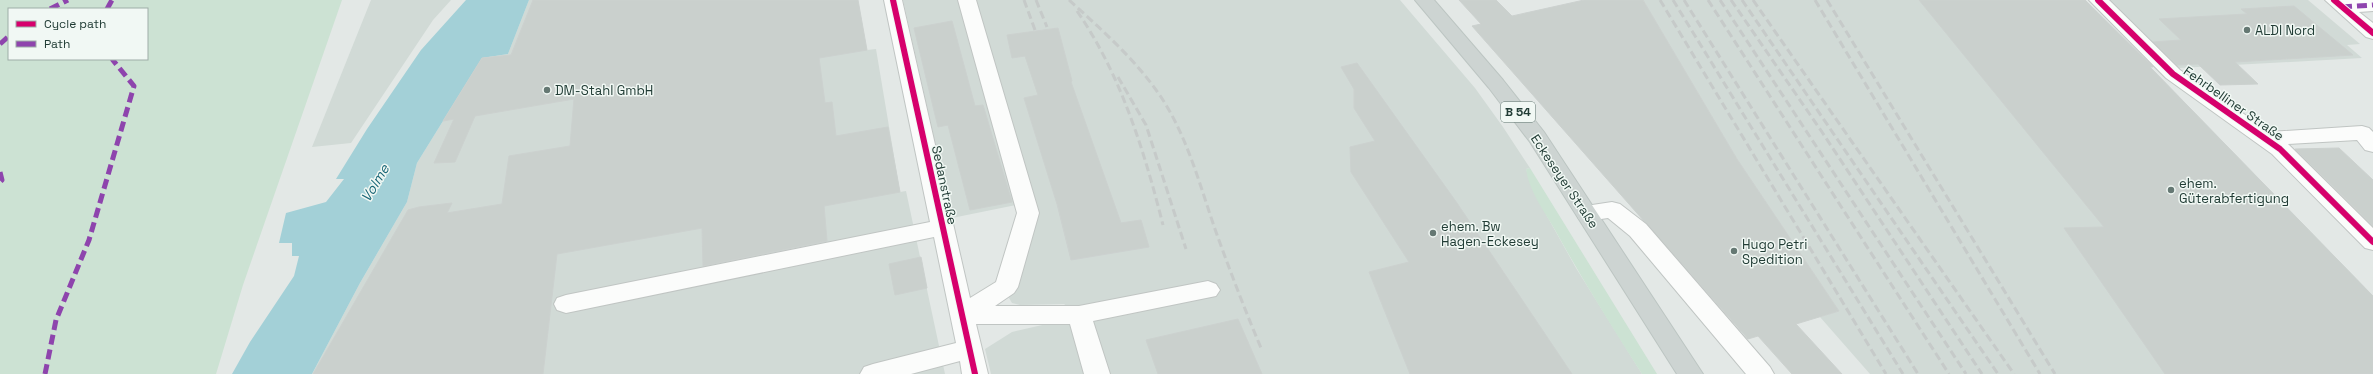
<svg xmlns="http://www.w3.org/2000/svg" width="2373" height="374" viewBox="0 0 2373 374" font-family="'Space Grotesk',sans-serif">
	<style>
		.built { fill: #d1dad6 }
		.green { fill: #cce2d3; fill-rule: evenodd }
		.water { fill: #a3d0d7 }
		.building { fill: #cad0cd; stroke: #ccd1cf }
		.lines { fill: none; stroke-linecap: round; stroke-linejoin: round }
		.minor-casing { stroke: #c0c5c3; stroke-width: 2 }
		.major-casing { stroke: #bcc5c2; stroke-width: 2 }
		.minor { fill: #fbfcfb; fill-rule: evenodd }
		.major { fill: #cdd4d2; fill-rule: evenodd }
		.rail { stroke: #c6cac9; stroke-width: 3; stroke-dasharray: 8 4; stroke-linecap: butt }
		.quiet { stroke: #8e44ad; stroke-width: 5; stroke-dasharray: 10 5; stroke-linecap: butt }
		.cycleway-casing { stroke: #f1f8f4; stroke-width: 8 }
		.cycleway { stroke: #d6006c; stroke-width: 6 }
		.poi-dot { fill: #657873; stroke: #f1f8f4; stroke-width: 1.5 }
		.labels { text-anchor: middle; stroke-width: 3; stroke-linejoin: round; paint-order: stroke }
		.shield { fill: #f1f8f4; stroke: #5f746e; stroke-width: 1 }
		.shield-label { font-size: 12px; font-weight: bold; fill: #213c35 }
		.poi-label { font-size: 13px; fill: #213c35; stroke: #f1f8f4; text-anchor: start }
		.street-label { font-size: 13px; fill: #213c35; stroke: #f1f8f4 }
		.water-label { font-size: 14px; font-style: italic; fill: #1b6878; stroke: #f1f8f4 }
	</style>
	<rect width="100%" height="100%" fill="#e3e8e6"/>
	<g class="built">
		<path d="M371,0H451L433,20L351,143L312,147Z"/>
		<path d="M529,0H858L867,50L876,49L900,192L906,191L945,374H312L360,283L407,202L417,163L482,58L508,54Z"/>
		<path d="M903,0H1400L1475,88L1503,127L1530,168L1526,169L1538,200L1576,268L1642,374H991L985,349L1012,332L1051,323L1065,304L1020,305L1012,303L1009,298L1033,235L1016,205L952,218Z"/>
		<path d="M1643,0H2085L2373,296V374H1870L1820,317L1839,311L1737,159Z"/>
		<path d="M2103,0H2308L2360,44L2347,45L2362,58L2179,68Z"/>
	</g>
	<g class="green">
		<path d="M0,0H342L243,285L216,374H0ZM9,9H147V59H9Z"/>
		<path d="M1530,168L1657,374H1642C1612,327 1582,279 1555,230C1544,211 1529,191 1526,169Z"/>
	</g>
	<path class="water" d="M466,0H529L508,54L482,58L417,163L407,202L360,283L312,374H232L250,342L294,276L299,256H292V243H279L286,213L326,202L344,179H336L367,129L421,50Z"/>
	<g class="building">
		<path d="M533,0H858L867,50L819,58L825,103L832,102L836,136L888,127L900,192L824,206L827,241L703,266L702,228L557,254L543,374H313L408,210L419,207L452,203L447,213L502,204L509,156L570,146L574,99L475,116L455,162L434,163L454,119L443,121L482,58L511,55Z"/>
		<path d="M1459,0H1496L1512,16L1584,0H1643L1737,159L1839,311L1796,324L1842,374H1792L1758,336L1748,339L1472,26L1481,24Z"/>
		<path d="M1919,0H2085L2153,67H2150L2373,296V374H2165L2064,228L2104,227Z"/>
		<path d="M2294,6L2353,55L2235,62L2258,84L2220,85L2198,64L2177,65L2153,42L2181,40L2159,19L2247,14L2241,9Z"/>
		<path d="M952,21L975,106L983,105L1012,202L970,210L948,125L938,127L914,28Z"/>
		<path d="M1058,28L1072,81L1071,82L1121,223L1141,220L1149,247L1071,260L1057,204L1024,98L1038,95L1025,56L1012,58L1007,35Z"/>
		<path d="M1357,63L1457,203L1572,374H1410L1369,272L1409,262L1351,172L1350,147L1375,141L1354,108V89L1341,67Z"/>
		<path d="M2339,148L2373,180V226L2295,149Z"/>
		<path d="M921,257L927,288L895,295L889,264Z"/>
		<path d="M1238,319L1262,374H1158L1146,340Z"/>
	</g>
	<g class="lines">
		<g class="minor-casing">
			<g id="minor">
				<path d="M884,0H902L970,298L996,282L1017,213L958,0H976L1039,213L1018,287L1014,293L995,306H1079L1208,281L1216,284L1220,290L1216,296L1093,321L1110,374H1084L1070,324H976L988,374H962L960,361L911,374H860L864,367L873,364L956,343L934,237L566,313L557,310L554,304L557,298L566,295L930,222Z"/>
				<path d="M2089,0H2109L2180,70L2270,132L2362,126L2369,128L2373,132V152L2365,150L2357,140L2288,144L2373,228V250L2365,248L2272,154L2166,78Z"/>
				<path d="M2325,0H2373V11L2359,12L2373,23V39L2366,37Z"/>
				<path d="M1612,202L1620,204L1646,224L1770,367L1774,374H1746L1630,236L1608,218L1587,221L1579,219L1576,213L1579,207Z"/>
			</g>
		</g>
		<g class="major-casing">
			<path id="major" d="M1415,0H1434L1503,80L1544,132L1703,374H1677L1530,142L1489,88Z"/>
		</g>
		<use href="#minor" class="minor"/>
		<use href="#major" class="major"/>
		<g class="rail">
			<path d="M1024,0L1035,30"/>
			<path d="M1036,0L1047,27"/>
			<path d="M1069,0C1102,30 1136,60 1161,97C1188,138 1200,186 1216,232C1230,271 1245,310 1261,348"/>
			<path d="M1660,0L1886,374"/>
			<path d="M1673,0L1903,374"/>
			<path d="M1684,0L1918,374"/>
			<path d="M1708,0L1949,374"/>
			<path d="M1720,0L1966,374"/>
			<path d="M1731,0L1822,132L1982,374"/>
			<path d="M1742,0L1998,374"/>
			<path d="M1753,0L2014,374"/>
			<path d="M1815,0L2040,374"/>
			<path d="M1827,0L2055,374"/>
			<path d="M1077,11C1121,75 1144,150 1163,225"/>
			<path d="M1118,77L1146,125L1186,249"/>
		</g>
		<g class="quiet">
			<path d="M2342,7L2373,5"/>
			<path d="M50,9L68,0"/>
			<path d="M107,9L112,0"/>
			<path d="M0,44L9,36"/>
			<path d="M0,172L2,180L0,182"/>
			<path d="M45,374L56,320L89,240L134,86L112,59"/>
		</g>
		<g class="cycleway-casing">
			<g id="cycleway">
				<path d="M893,0L975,374"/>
				<path d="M2098,0L2173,74L2280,149L2373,242"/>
				<path d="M2334,0L2373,33"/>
			</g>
		</g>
		<use href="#cycleway" class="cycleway"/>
	</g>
	<g class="poi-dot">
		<circle cx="2247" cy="30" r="4"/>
		<circle cx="547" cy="90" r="4"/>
		<circle cx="2171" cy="190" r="4"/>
		<circle cx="1433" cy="233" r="4"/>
		<circle cx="1734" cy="251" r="4"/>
	</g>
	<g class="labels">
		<rect class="shield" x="1501" y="102" width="34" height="20" rx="3"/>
		<g class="shield-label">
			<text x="1518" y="116">B 54</text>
		</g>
		<g class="poi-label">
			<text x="2255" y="35">ALDI Nord</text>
			<text x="555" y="95">DM-Stahl GmbH</text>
			<text x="2179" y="188">ehem.<tspan x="2179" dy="15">Güterabfertigung</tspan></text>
			<text x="1441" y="231">ehem. Bw<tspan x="1441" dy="15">Hagen-Eckesey</tspan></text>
			<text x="1742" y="249">Hugo Petri<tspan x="1742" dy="15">Spedition</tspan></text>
		</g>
		<g class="street-label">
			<text transform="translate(2234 103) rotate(35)" y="5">Fehrbelliner Straße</text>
			<text transform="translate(1565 181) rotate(56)" y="5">Eckeseyer Straße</text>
			<text transform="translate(945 185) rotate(78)" y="5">Sedanstraße</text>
		</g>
		<g class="water-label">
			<text transform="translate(375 183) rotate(-59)" y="5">Volme</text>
		</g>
	</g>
	<rect x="8" y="8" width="140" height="52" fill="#f1f8f4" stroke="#9eada8"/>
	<rect x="16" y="21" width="20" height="6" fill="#d6006c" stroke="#9eada8"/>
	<text x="44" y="28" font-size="12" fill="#213c35">Cycle path</text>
	<rect x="16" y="41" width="20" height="6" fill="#8e44ad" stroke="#9eada8"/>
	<text x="44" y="48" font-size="12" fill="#213c35">Path</text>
</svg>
